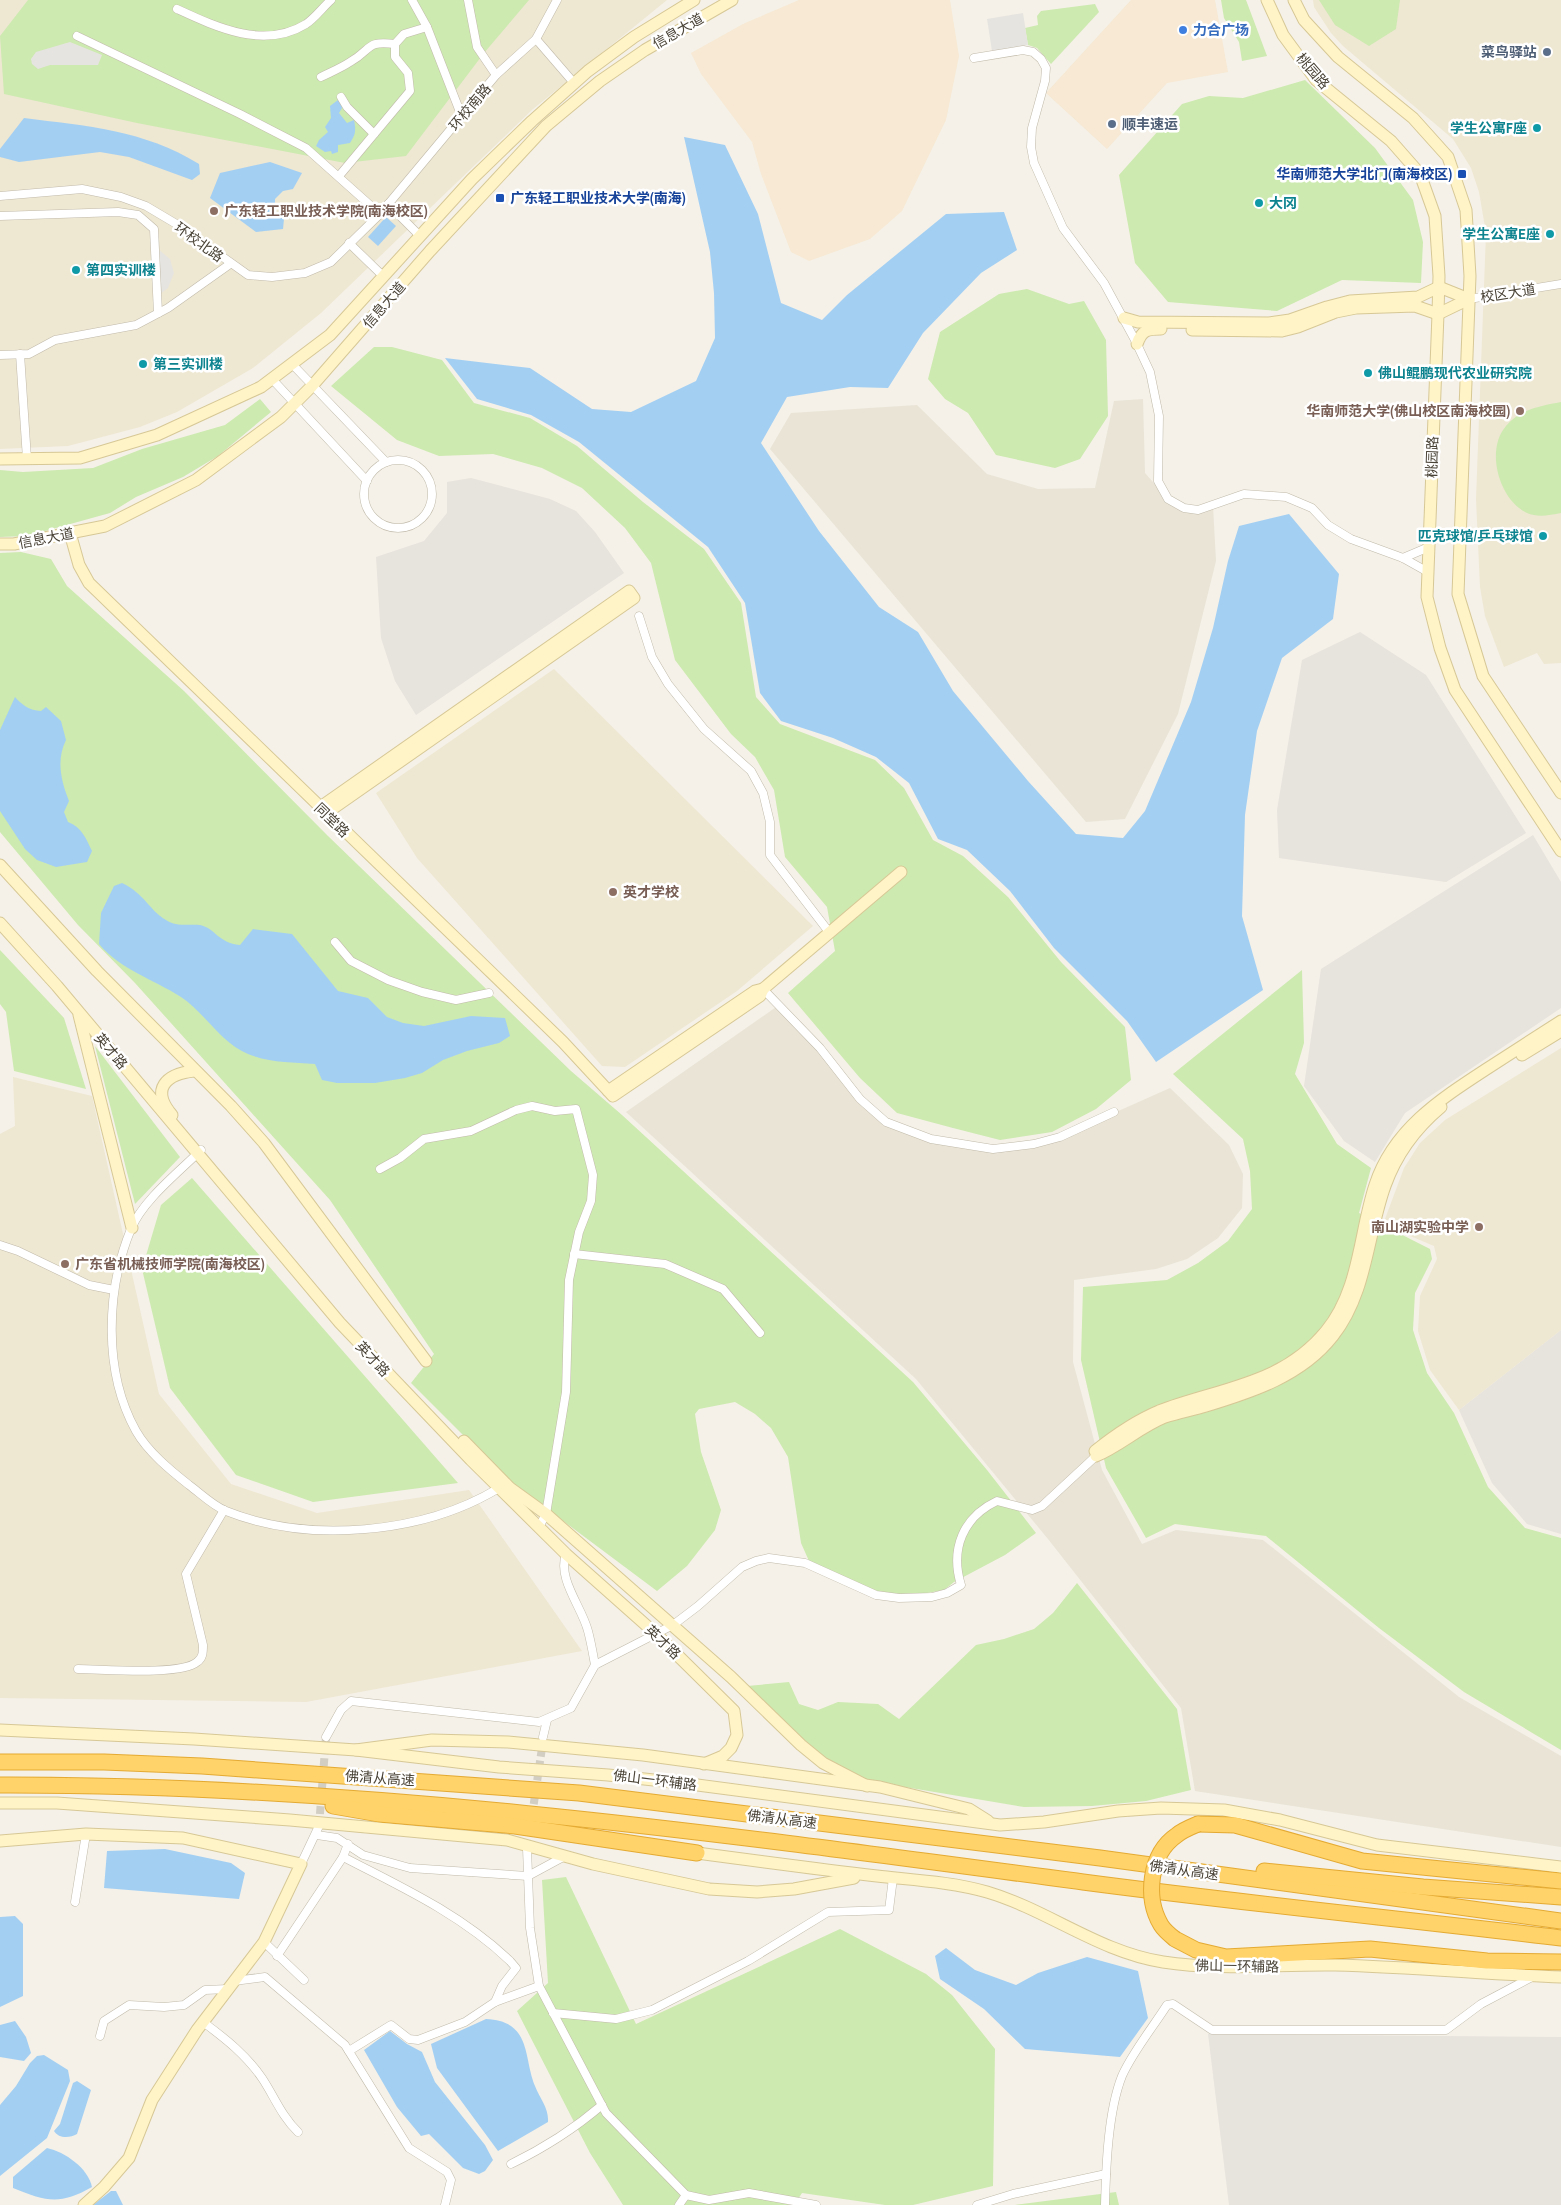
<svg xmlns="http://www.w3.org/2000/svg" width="1561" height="2205" viewBox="0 0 1561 2205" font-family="'Archivo Narrow','Noto Sans SC',sans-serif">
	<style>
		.residential { fill: #e9e4d6 }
		.commercial { fill: #f7e9d3 }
		.industrial { fill: #e7e3dd }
		.education { fill: #eee7d2 }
		.green { fill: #cdeab0 }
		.parking { fill: #e6e4e0 }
		.water { fill: #a3cff3 }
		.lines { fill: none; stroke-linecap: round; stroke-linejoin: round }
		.street-tunnel { stroke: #d3cec4; stroke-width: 8; stroke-dasharray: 8 4; stroke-linecap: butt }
		.street-casing { stroke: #c1baaa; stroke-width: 9 }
		.secondary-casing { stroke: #d7c896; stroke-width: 13 }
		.highway-casing { stroke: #e4aa33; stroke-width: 17 }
		.street { stroke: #fff; stroke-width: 8 }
		.secondary { stroke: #fff4c8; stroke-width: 11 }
		.highway { stroke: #ffd369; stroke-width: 15 }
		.highway-bridge-casing { stroke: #e4aa33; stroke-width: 17; stroke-linecap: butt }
		.highway-bridge { stroke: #ffd369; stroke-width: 15 }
		.shop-dot { fill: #3f7fe0; stroke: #fff; stroke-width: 2 }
		.service-dot { fill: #5c6f8a; stroke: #fff; stroke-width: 2 }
		.culture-dot { fill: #0f9aa8; stroke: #fff; stroke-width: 2 }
		.transit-dot { fill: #1a4fb4; stroke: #fff; stroke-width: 2 }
		.education-dot { fill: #8d6e63; stroke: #fff; stroke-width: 2 }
		.labels { text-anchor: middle; stroke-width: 5; stroke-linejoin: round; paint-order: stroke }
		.shop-label { font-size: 14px; font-weight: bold; fill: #366cbe; stroke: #fff; text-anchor: start }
		.street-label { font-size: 14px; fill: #494236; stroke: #fff }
		.service-label { font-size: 14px; font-weight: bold; fill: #4e5e75; stroke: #fff; text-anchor: end }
		.culture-label { font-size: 14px; font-weight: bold; fill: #0d838f; stroke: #fff; text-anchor: start }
		.transit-label { font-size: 14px; font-weight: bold; fill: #164399; stroke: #fff; text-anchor: end }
		.education-label { font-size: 14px; font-weight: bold; fill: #785e54; stroke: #fff; text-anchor: start }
	</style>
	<rect width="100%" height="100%" fill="#f5f1e8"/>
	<g class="residential">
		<path d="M1143,399L1145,473L1168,499L1184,508L1213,506L1216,561L1178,714L1125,819L1086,822L770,449L791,413L917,405L987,474L1038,489L1095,488L1114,401Z"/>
		<path d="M779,1005L860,1099L886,1122L931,1139L993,1149L1060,1137L1170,1088L1229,1145L1243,1174L1242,1208L1218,1238L1187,1259L1156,1269L1074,1280L1073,1362L1102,1470L1142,1544L1176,1530L1263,1540L1459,1697L1561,1756V1847L1195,1791L1181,1708L1048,1539L916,1379L626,1112Z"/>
	</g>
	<g class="commercial">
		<path d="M799,0H950L959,56L946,120L902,211L870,239L809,261L791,252L761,174L752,142L701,74L691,53L743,24Z"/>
		<path d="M1131,0H1215L1228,72L1167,83L1107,149L1046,93Z"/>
	</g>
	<g class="industrial">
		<path d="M471,478L550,499L576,511L595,532L624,573L416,715L395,681L381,638L376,557L424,541L447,513V482Z"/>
		<path d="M1360,632L1426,675L1526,833L1446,882L1279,858L1277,810L1302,660Z"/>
		<path d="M1533,835L1561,882V1008L1405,1113L1375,1162L1344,1141L1304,1086L1321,969Z"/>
		<path d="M1561,1330V1534L1527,1524L1492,1483L1459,1410Z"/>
		<path d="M1208,2034L1561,2037V2205H1229Z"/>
	</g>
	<g class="education">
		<path d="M0,0H667L533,109L321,313L253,368L177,412L140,427L68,446L0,449Z"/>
		<path d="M1313,0H1561V663L1544,664L1537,653L1504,667L1485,616L1480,587L1476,499L1486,233L1479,192L1471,168L1453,139L1343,46L1331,33L1314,7Z"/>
		<path d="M554,669L813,926L737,991L625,1067L602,1066L417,858L376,793Z"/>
		<path d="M1561,1048V1330L1459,1410L1430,1370L1418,1331L1420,1296L1437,1259L1434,1246L1408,1235L1385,1219L1404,1168L1420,1143L1445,1120Z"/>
		<path d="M13,1077L92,1096L159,1394L231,1484L317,1513L469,1490L582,1651L306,1702L0,1698V1134L15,1126Z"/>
	</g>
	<g class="green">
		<path d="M28,0H529L484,53L406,156L345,163L137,123L4,94L0,36Z"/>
		<path d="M1221,0H1246L1267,56L1242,61L1239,42L1224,18Z"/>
		<path d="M1319,0H1400L1396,29L1369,46L1335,25Z"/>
		<path d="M1095,4L1099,12L1051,64L1037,48L1028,45L1025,28L1038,25L1037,16L1041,11Z"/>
		<path d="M1305,80L1375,148L1413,200L1423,242L1421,283L1342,280L1277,311L1168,302L1135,263L1119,175L1182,104L1209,96L1243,98Z"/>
		<path d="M1027,289L1069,304L1084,301L1106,340L1108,416L1080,459L1055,468L996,455L968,413L945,399L928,379L940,332L999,294Z"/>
		<path d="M374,347H392L442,360L474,403L530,418L577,446L643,502L704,549L741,603L756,697L780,724L875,760L904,788L933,840L963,856L1008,897L1061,962L1125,1027L1131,1080L1096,1109L1052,1132L1000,1140L953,1128L897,1113L860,1078L788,993L835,951L827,907L785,857L774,790L755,757L731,734L675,660L651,563L625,528L582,488L542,468L493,454L439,456L397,440L331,386Z"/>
		<path d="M260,399L271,412L218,456L183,477L136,497L110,513L27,536L0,537V470L23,472L93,468L142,449L225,425Z"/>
		<path d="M1561,402V513C1550,515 1538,518 1527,513C1499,500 1485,450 1506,426C1520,409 1541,406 1561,402Z"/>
		<path d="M21,552L51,559L67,586L184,691L328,836L571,1071L622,1115L913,1382L987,1470L1036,1533L1005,1555L954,1582L944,1590L916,1595L879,1593L809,1561L801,1543L788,1457L771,1428L755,1414L735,1402L699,1409L695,1414L701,1452L721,1510L715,1530L687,1566L657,1591L507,1479L411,1383L434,1354L330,1200L135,983L78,925L0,832V553Z"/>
		<path d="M0,950L64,1018L86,1089L14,1071L6,1012L0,1004Z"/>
		<path d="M1302,970L1304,1043L1295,1074L1337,1144L1371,1168L1359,1213L1430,1249L1432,1259L1415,1293L1413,1330L1427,1373L1454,1413L1488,1487L1525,1528L1561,1538V1750L1464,1692L1379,1628L1266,1536L1175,1524L1146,1538L1106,1468L1081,1360L1083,1287L1167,1280L1198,1263L1228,1241L1252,1209L1250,1171L1243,1139L1173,1074Z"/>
		<path d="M95,1046L180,1157L135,1204Z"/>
		<path d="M192,1178L458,1483L313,1502L236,1475L170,1388L142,1269L161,1205Z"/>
		<path d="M1077,1583L1177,1709L1191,1790L1146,1801L1092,1806L1024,1807L863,1780L834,1765L816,1751L747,1686L789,1682L799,1704L818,1710L838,1702L878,1704L899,1719L976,1645L1004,1639L1034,1629L1053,1613Z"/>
		<path d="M566,1877L636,2024L840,1929L926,1974L952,1995L995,2049L993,2186L913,2205H885L802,2193L794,2205H623L590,2153L517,2011L548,1983L542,1880Z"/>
		<path d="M1116,2192L1119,2205H1015Z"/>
	</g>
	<g class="parking">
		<path d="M1023,13L1028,45L992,51L987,19Z"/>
		<path d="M70,42L102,55L98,65H50L38,69L32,64L31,59L36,52Z"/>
		<path d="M158,249L170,259L174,273L168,288L160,294Z"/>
	</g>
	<g class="water">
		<path d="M338,100L341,102L342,108L339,113L347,123L354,120C356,130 356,134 350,143L338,145V152L332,154L331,151L325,152L316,146L319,140L328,132L325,127L331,118L330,106Z"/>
		<path d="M24,118C87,126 144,130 199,164L200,174L192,180L129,157L100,152L19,162L0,157V149Z"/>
		<path d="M684,137L725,145L758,214L781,303L822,320L847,295L946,214L1004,212L1017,250L981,273L923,333L888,388L850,387L787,397L761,443L819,531L879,607L918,632L953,691L1028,781L1076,834L1123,838L1145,811L1191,702L1213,628L1228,561L1239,526L1289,514L1339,574L1333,619L1282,658L1257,731L1245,815L1242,916L1263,990L1156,1062L1127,1021L1054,948L1010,891L967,850L938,839L909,783L876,757L833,738L781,721L760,693L745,603L708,547L579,442L531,415L477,399L445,358L530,368L592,409L631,412L696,381L715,338L714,293L710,252Z"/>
		<path d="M270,162L302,173L293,189L283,191L275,199V212L284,219L283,229L256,232L210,198L220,173Z"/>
		<path d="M386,217L396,226L378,246L368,237Z"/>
		<path d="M15,697C23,706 29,710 41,711L46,707L61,721L66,740C56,760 61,781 69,801L64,812L68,822C82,827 86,839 92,851L87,862L56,867L37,860L25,849L0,811V730Z"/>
		<path d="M122,883C145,894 148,909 166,920C176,927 189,924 200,925C215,928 218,943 240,945L253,929L292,934L338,991L368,998L387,1017L403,1023L424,1026L471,1016L505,1018L510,1036L499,1043L467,1051L443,1060L422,1073L405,1078L375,1083H337L322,1080L315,1064C292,1062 270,1063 248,1054C221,1043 205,1013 181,997C153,979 121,970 99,944L101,913L114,886Z"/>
		<path d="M165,1849L231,1863L245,1873L239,1899L104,1888L107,1851Z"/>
		<path d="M15,1916L23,1924V1996L0,2007V1917Z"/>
		<path d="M946,1948L975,1970L1016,1985L1038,1973L1087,1957L1138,1971L1148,2018L1120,2057L1025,2049L984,2009L940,1979L935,1956Z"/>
		<path d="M486,2019C532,2021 523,2057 535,2086C540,2099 549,2108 548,2122L498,2151L437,2068L431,2044Z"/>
		<path d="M15,2021L26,2037L31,2053L24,2061L0,2057V2025Z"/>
		<path d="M390,2031L407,2044L422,2052L435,2082L485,2145L493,2160L485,2171L479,2174L463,2168L429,2134L421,2136L397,2107L364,2050Z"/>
		<path d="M44,2055L68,2070L70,2081L47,2138L0,2176V2105L16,2086L30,2063L37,2056Z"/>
		<path d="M77,2081L91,2090L77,2134C70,2138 59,2139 54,2131L60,2124L73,2083Z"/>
		<path d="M47,2148C65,2152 88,2168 92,2187C60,2205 47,2202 13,2188V2177Z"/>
		<path d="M111,2191H116L123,2205H93Z"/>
	</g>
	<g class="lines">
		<g class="street-tunnel">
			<path d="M532,1816L543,1741"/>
			<path d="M319,1826L326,1737"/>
		</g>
		<g class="street-casing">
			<g id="street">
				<path d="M412,0L427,27L462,117"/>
				<path d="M468,0L477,47L496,75"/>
				<path d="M177,9C216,27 264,50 306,24C315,18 323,7 331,0"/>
				<path d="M77,36L240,114L306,148L380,214"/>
				<path d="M536,39L574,83"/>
				<path d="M974,58L1023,50L1033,52L1041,59L1046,68L1045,81L1032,128L1031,147L1034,163L1063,228L1104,283L1135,340L1150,372L1159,416L1158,481L1168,499L1184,508L1198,510L1244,494L1286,497L1312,508L1328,525L1351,539L1403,558L1428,572"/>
				<path d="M321,77C331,72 341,68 350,62C372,50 365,40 395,44"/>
				<path d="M341,97L347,107L374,134"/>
				<path d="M339,176L410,91L408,73L395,57V44L404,34L427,27"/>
				<path d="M0,196L82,189L121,197L146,206L178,225L248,275L272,277L305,273L331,262L380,214L496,75L536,39L557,0"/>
				<path d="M388,204L420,236"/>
				<path d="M0,216L118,212L138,215L154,229L158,313"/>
				<path d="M349,243L383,276"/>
				<path d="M1469,299L1561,284"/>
				<path d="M20,354L27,459"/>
				<path d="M0,355L29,354L55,340L136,325L168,308L230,264"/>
				<path d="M292,364L386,462"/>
				<path d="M272,379L367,481"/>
				<circle cx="398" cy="494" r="34"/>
				<path d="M1403,558L1429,547"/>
				<path d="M639,616L652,657L668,684L704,729L751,771L763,793L770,822V855L829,932"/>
				<path d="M335,942L351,961L388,980L422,992L456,1000L489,993"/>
				<path d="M763,989L820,1048L860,1099L886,1122L931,1139L993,1149L1034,1144L1060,1137L1114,1112"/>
				<path d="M201,1150C179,1172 143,1200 131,1229C106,1290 103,1372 136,1431C148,1452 170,1470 189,1485C200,1493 213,1506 226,1511C309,1544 423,1534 499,1488"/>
				<path d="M380,1169L400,1158L424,1139L471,1131L516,1110L532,1106L555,1111L576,1109L593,1175L591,1201L579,1232L569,1280L566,1392L546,1514L539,1527"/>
				<path d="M0,1245L18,1251L89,1285L114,1290"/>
				<path d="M574,1254L665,1264L723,1289L760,1333"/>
				<path d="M566,1554C557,1579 582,1607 588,1631C591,1642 593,1654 595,1665"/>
				<path d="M78,1669C103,1669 180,1676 197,1662C203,1658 203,1652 203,1645L186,1574L224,1510"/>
				<path d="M326,1737L341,1710L351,1701L539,1722L571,1708L595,1665L673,1625L698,1606L742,1567L756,1561L769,1558L805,1563L876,1595L899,1598L932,1597L947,1593L961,1585C950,1549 963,1517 997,1501L1032,1510L1042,1506L1096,1456L1095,1451"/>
				<path d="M543,1737L547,1720"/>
				<path d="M317,1835L337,1838L363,1855L410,1868L528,1876L565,1856"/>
				<path d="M348,1844L343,1857C402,1887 462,1915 510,1961L516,1968L502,1986L495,2002"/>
				<path d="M527,1848L530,1928L539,1986L606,2113L686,2195L709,2200L749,2193L816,2205"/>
				<path d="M301,1864L319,1826"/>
				<path d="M75,1902L86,1834"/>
				<path d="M264,1942L304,1980"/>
				<path d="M277,1956L343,1857"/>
				<path d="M234,1981L265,1977L345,2045L409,2148L447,2172L451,2180L445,2205"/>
				<path d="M553,2013L616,2019L652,2010L748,1961L828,1912L889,1910L893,1878"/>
				<path d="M203,2022C226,2039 246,2055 262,2078C274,2096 282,2117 298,2132"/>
				<path d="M100,2036L104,2021L129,2005L164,2007L184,2005L205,1990L228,1989"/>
				<path d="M349,2051L391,2025L409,2039L418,2040L465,2022L495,2002L539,1986"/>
				<path d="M511,2164C544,2148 574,2129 602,2105"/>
				<path d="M679,2205L686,2195"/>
				<path d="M977,2205L1013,2194L1106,2174"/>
				<path d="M1105,2205C1106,2167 1108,2111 1122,2076C1132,2053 1153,2027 1167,2005L1173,2004L1212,2030H1446L1481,2004L1532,1977"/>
			</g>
		</g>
		<g class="secondary-casing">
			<g id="secondary">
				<path d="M1267,0L1283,35L1316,80L1391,141L1420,174L1435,216L1439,276L1438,314L1427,597L1440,648L1455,690L1561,851"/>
				<path d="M1294,0L1304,20L1338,57L1413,118L1448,157L1466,210L1470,276L1458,594L1483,676L1561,793"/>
				<path d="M1124,318L1138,322L1269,323L1290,320L1327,307L1350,301L1418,297L1439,287L1469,299"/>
				<path d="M1192,330L1282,331L1298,327L1336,312L1356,308L1415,306L1438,314L1469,299"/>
				<path d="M1137,344C1142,330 1147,329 1161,329"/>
				<path d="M0,459L80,458L157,435L261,387L330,335L472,179L532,121L588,71L634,37L694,0"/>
				<path d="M70,533L79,565L89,583L563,1042L613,1096L760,996L763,989L755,991L608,1091"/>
				<path d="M0,544H14L105,526L196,480L281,417L312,386L430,251L546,126L600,81L645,50L732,0"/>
				<path d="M319,808L629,591L634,598L325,814"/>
				<path d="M0,865L97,971L231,1106L264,1143L426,1361"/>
				<path d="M0,923L57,986L340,1323L471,1460L566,1554L656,1634L734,1711L737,1735L731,1748L723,1756L704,1764"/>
				<path d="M763,989L901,872"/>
				<path d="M79,1015L132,1228"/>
				<path d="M1522,1055L1561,1031"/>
				<path d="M172,1115C150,1089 166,1074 194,1071"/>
				<path d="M464,1441L510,1488L546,1514L731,1677L801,1745L823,1763L867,1786"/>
				<path d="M1095,1451C1115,1435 1135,1421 1159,1411C1219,1388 1282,1385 1326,1331C1360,1290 1359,1233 1375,1185C1393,1130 1439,1100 1485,1070C1510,1054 1536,1037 1561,1021"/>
				<path d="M1096,1456C1120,1446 1140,1427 1165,1417C1178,1413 1192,1410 1206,1406C1252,1392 1302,1376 1333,1336C1367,1293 1367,1236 1385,1186C1396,1155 1416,1128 1441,1107"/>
				<path d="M0,1730L194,1739L356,1750L432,1740L508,1742L643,1755L880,1787L969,1809L988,1821"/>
				<path d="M356,1750L499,1767L608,1775L690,1784L1000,1825L1044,1822L1118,1811L1161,1808L1224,1810L1280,1820L1377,1845L1561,1867"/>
				<path d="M0,1803H57L290,1820L507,1840L593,1864L709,1889L757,1892L794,1889L854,1878"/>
				<path d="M0,1841L86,1834L183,1838L301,1864L264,1942L197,2030L152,2100L129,2158L104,2187L84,2205"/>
				<path d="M697,1853C757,1861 817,1869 877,1876C913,1880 952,1882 987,1892C1048,1910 1099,1952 1163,1962C1221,1971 1277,1964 1335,1965C1411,1967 1486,1974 1561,1977"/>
			</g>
		</g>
		<g class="highway-casing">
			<g id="highway">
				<path d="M0,1762H104L202,1766L579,1793L1100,1858L1561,1921"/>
				<path d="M0,1785C363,1784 724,1834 1083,1882C1242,1903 1402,1919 1561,1938"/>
				<path d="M333,1806L379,1814L515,1826L697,1853"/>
				<path d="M1198,1824L1235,1825L1362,1861L1561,1881"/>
				<path d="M1264,1871L1423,1887L1561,1897"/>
				<path d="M1175,1939L1196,1950L1226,1957L1370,1949L1487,1961L1561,1962"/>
			</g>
		</g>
		<use href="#street" class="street"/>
		<use href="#secondary" class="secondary"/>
		<use href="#highway" class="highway"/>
		<g class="highway-bridge-casing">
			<path id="highway-bridge" d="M1175,1939C1170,1935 1164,1930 1161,1925C1145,1898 1149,1854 1177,1835C1183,1830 1191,1827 1198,1824"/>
		</g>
		<use href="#highway-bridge" class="highway-bridge"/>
	</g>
	<circle class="shop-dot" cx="1183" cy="30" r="5"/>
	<g class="service-dot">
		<circle cx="1547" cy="52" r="5"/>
		<circle cx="1112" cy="124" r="5"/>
	</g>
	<g class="culture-dot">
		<circle cx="1537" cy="128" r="5"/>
		<circle cx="1259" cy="203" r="5"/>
		<circle cx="1550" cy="234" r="5"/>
		<circle cx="76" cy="270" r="5"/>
		<circle cx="143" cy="364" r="5"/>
		<circle cx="1368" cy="373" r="5"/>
		<circle cx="1543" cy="536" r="5"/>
	</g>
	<g class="transit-dot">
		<rect x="1457" y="169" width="10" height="10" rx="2.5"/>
		<rect x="495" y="193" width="10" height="10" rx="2.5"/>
	</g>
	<g class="education-dot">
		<circle cx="214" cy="211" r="5"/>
		<circle cx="1520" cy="411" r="5"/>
		<circle cx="613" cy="892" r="5"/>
		<circle cx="1479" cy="1227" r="5"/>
		<circle cx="65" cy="1264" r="5"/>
	</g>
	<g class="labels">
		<g class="shop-label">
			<text x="1193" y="35">力合广场</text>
		</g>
		<g class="street-label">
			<text transform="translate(678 31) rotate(-30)" y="5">信息大道</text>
			<text transform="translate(1313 71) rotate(49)" y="5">桃园路</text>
			<text transform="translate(470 107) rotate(-50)" y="5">环校南路</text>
			<text transform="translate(199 242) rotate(36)" y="5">环校北路</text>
			<text transform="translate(1508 293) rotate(-9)" y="5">校区大道</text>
			<text transform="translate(384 305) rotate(-49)" y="5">信息大道</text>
			<text transform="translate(1432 457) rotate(-88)" y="5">桃园路</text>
			<text transform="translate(46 538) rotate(-11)" y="5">信息大道</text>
			<text transform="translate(332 820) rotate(44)" y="5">同堂路</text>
			<text transform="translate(111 1051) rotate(50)" y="5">英才路</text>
			<text transform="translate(373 1359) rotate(47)" y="5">英才路</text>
			<text transform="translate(663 1642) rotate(43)" y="5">英才路</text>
			<text transform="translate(380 1778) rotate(4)" y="5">佛清从高速</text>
			<text transform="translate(655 1780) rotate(7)" y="5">佛山一环辅路</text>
			<text transform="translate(782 1819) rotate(7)" y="5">佛清从高速</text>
			<text transform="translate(1184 1870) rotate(8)" y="5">佛清从高速</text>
			<text transform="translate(1237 1966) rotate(1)" y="5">佛山一环辅路</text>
		</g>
		<g class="service-label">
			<text x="1537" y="57">菜鸟驿站</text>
			<text x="1122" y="129" text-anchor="start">顺丰速运</text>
		</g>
		<g class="culture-label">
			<text x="1527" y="133" text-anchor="end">学生公寓F座</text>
			<text x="1269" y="208">大冈</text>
			<text x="1540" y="239" text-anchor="end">学生公寓E座</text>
			<text x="86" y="275">第四实训楼</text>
			<text x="153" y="369">第三实训楼</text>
			<text x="1378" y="378">佛山鲲鹏现代农业研究院</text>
			<text x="1533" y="541" text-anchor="end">匹克球馆/乒乓球馆</text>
		</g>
		<g class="transit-label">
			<text x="1452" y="179">华南师范大学北门(南海校区)</text>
			<text x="510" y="203" text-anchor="start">广东轻工职业技术大学(南海)</text>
		</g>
		<g class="education-label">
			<text x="224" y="216">广东轻工职业技术学院(南海校区)</text>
			<text x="1510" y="416" text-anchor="end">华南师范大学(佛山校区南海校园)</text>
			<text x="623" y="897">英才学校</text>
			<text x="1469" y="1232" text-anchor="end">南山湖实验中学</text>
			<text x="75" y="1269">广东省机械技师学院(南海校区)</text>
		</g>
	</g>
</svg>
